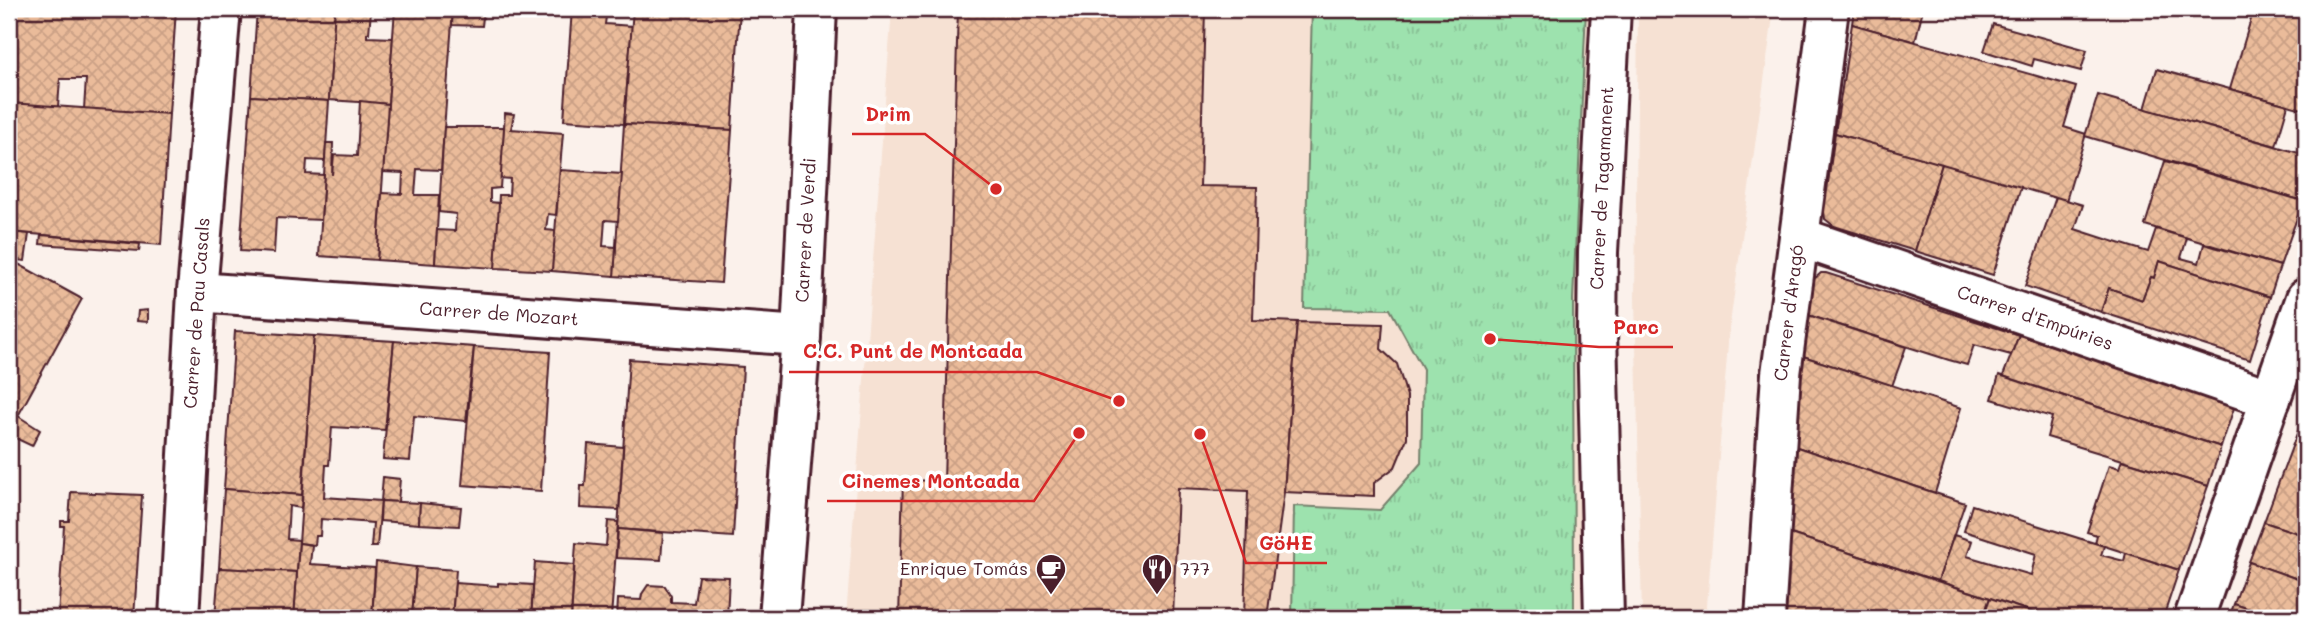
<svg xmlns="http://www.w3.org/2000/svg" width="2315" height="627" viewBox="0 0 2315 627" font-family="Mali,sans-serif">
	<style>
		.built { fill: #f6e1d3 }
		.park { fill: url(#park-tufts); stroke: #74806c; stroke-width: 2 }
		.building { fill: url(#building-cross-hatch); stroke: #4a1f2b; stroke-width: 2 }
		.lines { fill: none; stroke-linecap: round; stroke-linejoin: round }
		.street-casing { stroke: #4a1f2b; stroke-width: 44 }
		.street { stroke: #fff; stroke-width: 38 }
		.labels { text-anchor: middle; stroke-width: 7; stroke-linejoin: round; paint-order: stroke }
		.street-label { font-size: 18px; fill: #4a1f2b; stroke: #fff }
		.poi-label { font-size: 18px; fill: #4a1f2b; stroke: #fff; text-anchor: end }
		.leader { fill: none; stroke: #d62828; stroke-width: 2.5 }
		.callout-dot { fill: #d62828; stroke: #fff; stroke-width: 2.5 }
		.callout-label { font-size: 19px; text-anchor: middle; font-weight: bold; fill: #d62828; stroke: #fff; stroke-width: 7; stroke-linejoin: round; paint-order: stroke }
	</style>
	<defs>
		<pattern id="park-tufts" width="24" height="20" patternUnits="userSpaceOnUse" patternTransform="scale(1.75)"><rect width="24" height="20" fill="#9de2ae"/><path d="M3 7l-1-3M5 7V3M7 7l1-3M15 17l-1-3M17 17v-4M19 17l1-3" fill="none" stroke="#89c196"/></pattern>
		<pattern id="building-cross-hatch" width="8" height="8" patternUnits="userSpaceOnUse" patternTransform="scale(1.75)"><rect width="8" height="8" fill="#eabb9a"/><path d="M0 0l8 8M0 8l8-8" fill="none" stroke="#caa085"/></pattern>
	</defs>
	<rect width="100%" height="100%" fill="#fbf1eb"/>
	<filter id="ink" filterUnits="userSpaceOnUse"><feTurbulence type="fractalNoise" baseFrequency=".0143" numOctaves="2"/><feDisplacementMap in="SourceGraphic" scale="14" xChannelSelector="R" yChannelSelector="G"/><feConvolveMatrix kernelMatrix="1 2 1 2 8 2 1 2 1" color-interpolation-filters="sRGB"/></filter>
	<g filter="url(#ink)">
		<g class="built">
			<path d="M892,9H1603L1602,618H846Z"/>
			<path d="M1638,9H1774L1729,331L1706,618H1642L1635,298Z"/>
		</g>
		<path class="park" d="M1312,9H1586L1573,299L1574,618H1292L1294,506L1380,510L1421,463L1423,369L1390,309L1304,308Z"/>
		<g class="building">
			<path d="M9,9H176L169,114L84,109L86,79H60L58,107L9,103Z"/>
			<path d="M257,9H335L329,101L251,96Z"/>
			<path d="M335,9H395V12L371,11L369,33H367V37L393,38L388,104L329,100Z"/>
			<path d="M395,9H453L441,170L417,169L415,195H439L435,264L377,260L382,193L402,194L403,173L383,172Z"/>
			<path d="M453,9H484L482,26L452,25Z"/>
			<path d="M572,9H607L605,24L632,26L624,124L564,120Z"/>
			<path d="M633,9H740L732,130L624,124Z"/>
			<path d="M958,9H1205L1200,186L1257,187L1253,320L1297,322L1284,492L1267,618H1244L1248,491L1178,488L1173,618H899L903,480L944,481Z"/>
			<path d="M1854,9H1923L1915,42L1852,24Z"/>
			<path d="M2254,9H2274L2306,19V110L2230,89Z"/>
			<path d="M2274,9H2306V19L2302,17Z"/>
			<path d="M1852,24L2076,87L2064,127L2086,134L2066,201L1835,133Z"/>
			<path d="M1993,24L2087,50L2081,71L2034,59L2032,66L1984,51Z"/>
			<path d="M2157,69L2288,105L2276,146L2145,109Z"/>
			<path d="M2098,95L2306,155V192L2303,201L2085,136Z"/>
			<path d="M251,96L329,101L325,161L307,160L306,174L324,175L321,220L276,218L274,253L240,251Z"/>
			<path d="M360,101L388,104L377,260L319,256L326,143H333L332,175L334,155L357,156Z"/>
			<path d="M9,103L169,114L161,245L9,232Z"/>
			<path d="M505,113L514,114L511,129L563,133L556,215L548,214L546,230L556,231L552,271L495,268L499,195H509L510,179L500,178Z"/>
			<path d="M624,124L732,130L721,283L614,276Z"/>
			<path d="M444,127H504L500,188L490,189V202L499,203L495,268L435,264L437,230L455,231L456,214L439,212Z"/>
			<path d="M1835,133L1942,164L1915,251L1834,226L1825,219L1824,212Z"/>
			<path d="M2165,161L2303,201L2280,266L2145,225Z"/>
			<path d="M1942,164L2021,187L1993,275L1915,251Z"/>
			<path d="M560,170L622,174L618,221L605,220L603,246L616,247L614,276L552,271Z"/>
			<path d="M2056,197L2083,205L2075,229L2109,240L2148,252L2156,229L2187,238L2181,258L2199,263L2204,244L2280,266L2270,297L2159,261L2154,278L2151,277L2142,300L2109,288L2101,312L2025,286Z"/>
			<path d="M9,232L29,234L25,261L16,260L18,254L9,253Z"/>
			<path d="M41,235L140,244L139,251L40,244Z"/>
			<path d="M9,259L82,299L18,416L40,430L32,446L9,435V431L15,419L9,416Z"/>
			<path d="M2159,261L2270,297L2250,360L2101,312L2109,288L2142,300L2151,277L2154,278Z"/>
			<path d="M1821,273H1826L2019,335L2011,355L1974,345L1967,365L1949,360L1808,315L1813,280Z"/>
			<path d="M148,310V322L137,321L138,311Z"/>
			<path d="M1808,315L1906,347L1892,386L1800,355Z"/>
			<path d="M1297,322L1383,324L1381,349L1397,364L1407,396V438L1395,467L1374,483V496L1284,492Z"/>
			<path d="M235,331L314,336L302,495L224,489Z"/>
			<path d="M2019,335L2235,405L2221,447L2003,376Z"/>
			<path d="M314,336L394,341L385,430L332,427L329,465H326L324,497L381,501L377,547H371L373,523L321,519L320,536H316L315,545L299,543Z"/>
			<path d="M394,341L474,347L466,421L414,416L410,461L383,459Z"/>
			<path d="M474,347L550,352L541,491L462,485Z"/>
			<path d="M1800,355L1961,408L1935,493L1788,444Z"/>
			<path d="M629,359L743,367L733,537L618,529Z"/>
			<path d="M1999,375L2221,447L2208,486L2047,437L2052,417L1992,399Z"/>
			<path d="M2302,420L2306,422V536L2264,522Z"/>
			<path d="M588,444L623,447L619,510L580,508L581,486H585Z"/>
			<path d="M1788,444L1965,503L1938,581L1781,531Z"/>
			<path d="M2122,460L2208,486L2179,570L2095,543L2097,535L2087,532L2109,465L2119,468Z"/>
			<path d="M383,477L400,479L398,502L381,501Z"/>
			<path d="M224,489L302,495L301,508L289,506L287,539L299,540L297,572L219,568Z"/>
			<path d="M71,492L142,495L134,618L58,617L64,526H61V521H69Z"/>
			<path d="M381,501L420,503L419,524L380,521Z"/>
			<path d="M420,503L461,507L459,526L419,524Z"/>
			<path d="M1972,505L2104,546L2101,555L2124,561L2126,553L2179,570L2163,618H2051L1938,581L1954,535L1972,541L1967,556L2031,575L2036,554L1964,531Z"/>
			<path d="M608,521L618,522L611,618H571L576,543L606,546Z"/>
			<path d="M2264,522L2306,536V582L2249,562Z"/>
			<path d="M618,529L663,533L661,560L616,558Z"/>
			<path d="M1781,531L1990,598L1983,618H1952L1925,609L1922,618H1775Z"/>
			<path d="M299,543L312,545L310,564L375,568L372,618H294Z"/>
			<path d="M376,562L416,567L412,618H372Z"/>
			<path d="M535,562L574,565L571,618H531Z"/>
			<path d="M2249,562L2306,582V618H2278L2234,604Z"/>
			<path d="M416,567L456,570L452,618H412Z"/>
			<path d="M219,568L297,572L294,618H215Z"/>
			<path d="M698,576L729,577L727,618H617L618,599L641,600L642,594L648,585L665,586L671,596V602L694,603Z"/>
			<path d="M455,583L498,586V583L533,585L531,618H452Z"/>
			<path d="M1990,598L2020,608L2051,618H1983Z"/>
			<path d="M2234,604L2274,617L2278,618H2229Z"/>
		</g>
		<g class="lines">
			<g class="street-casing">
				<g id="street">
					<path d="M1799,237L2271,399"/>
					<path d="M197,292L801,336"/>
					<path d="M179,618L197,292L221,9"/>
					<path d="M779,618L801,336L817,9"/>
					<path d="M1604,618L1597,331L1598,252L1611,9"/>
					<path d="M1765,618L1781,374L1829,9"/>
					<path d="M2194,618L2306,298"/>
				</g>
			</g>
			<use href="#street" class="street"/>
		</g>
	</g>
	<defs>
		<g id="cafe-pin" transform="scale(1.575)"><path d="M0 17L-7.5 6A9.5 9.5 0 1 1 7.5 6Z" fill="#4a1f2b" stroke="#fff"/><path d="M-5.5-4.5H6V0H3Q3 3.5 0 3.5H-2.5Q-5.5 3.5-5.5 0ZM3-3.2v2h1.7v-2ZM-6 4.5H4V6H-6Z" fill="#fff"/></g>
		<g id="restaurant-pin" transform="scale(1.575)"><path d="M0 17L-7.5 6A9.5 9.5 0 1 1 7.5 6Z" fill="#4a1f2b" stroke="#fff"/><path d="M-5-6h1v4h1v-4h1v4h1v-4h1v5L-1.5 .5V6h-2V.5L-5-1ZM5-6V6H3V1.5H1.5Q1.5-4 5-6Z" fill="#fff"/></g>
	</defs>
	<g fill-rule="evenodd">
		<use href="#cafe-pin" x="1051" y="569"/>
		<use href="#restaurant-pin" x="1157" y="569"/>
	</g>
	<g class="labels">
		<g class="street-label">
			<text transform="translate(1602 188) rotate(-87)" y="6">Carrer de Tagamanent</text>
			<text transform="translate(806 230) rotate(-87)" y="6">Carrer de Verdi</text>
			<text transform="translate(197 313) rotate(-86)" y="6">Carrer de Pau Casals</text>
			<text transform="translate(1789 313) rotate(-83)" y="6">Carrer d'Aragó</text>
			<text transform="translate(499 314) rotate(4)" y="6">Carrer de Mozart</text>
			<text transform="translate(2035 318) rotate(19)" y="6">Carrer d'Empúries</text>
		</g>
		<g class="poi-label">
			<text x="1028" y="575">Enrique Tomás</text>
			<text x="1180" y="575" text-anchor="start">777</text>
		</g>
	</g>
	<path class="leader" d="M996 189L925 134H852M1490 339L1599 347H1673M1119 401L1037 372H789M1079 433L1034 501H827M1200 434L1246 563H1327"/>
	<g class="callout-dot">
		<circle cx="996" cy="189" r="7"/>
		<circle cx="1490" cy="339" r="7"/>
		<circle cx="1119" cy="401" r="7"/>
		<circle cx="1079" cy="433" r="7"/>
		<circle cx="1200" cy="434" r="7"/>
	</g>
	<g class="callout-label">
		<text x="888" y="121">Drim</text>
		<text x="1636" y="334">Parc</text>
		<text x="913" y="358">C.C. Punt de Montcada</text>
		<text x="931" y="488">Cinemes Montcada</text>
		<text x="1286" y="550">GöHE</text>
	</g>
	<rect width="2315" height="627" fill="none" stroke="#fff" stroke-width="35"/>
	<rect x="18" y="18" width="2280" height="592" fill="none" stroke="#4a1f2b" stroke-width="2.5" filter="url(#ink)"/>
</svg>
